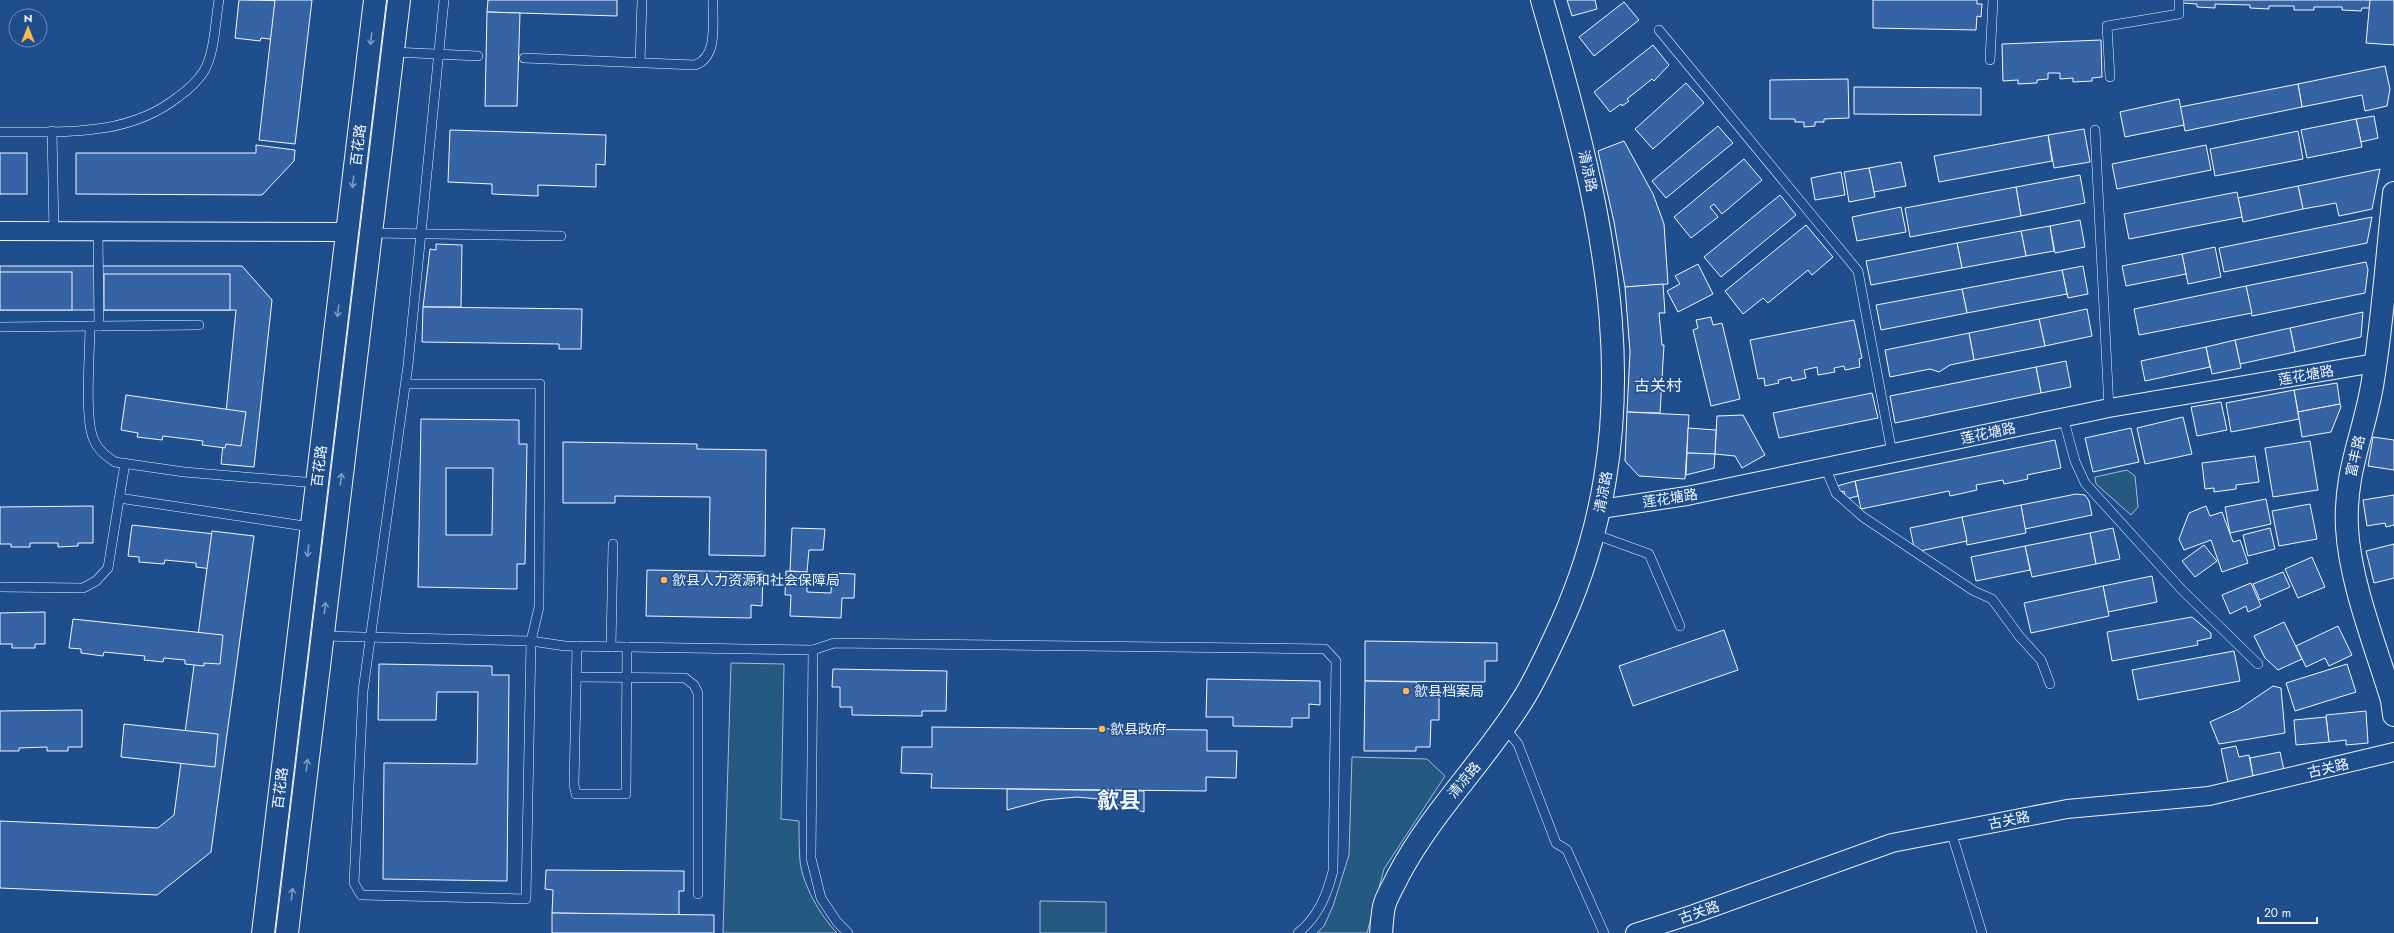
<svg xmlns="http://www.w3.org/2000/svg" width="2394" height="933" viewBox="0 0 2394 933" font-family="Jost,'Noto Sans SC',sans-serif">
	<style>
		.green { fill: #245a82; stroke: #a8bbd7 }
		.building { fill: #3563a3; stroke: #f2f6ff; fill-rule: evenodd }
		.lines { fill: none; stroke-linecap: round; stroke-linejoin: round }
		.service-casing { stroke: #f2f6ff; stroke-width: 10 }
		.minor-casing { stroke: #f2f6ff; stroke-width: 20 }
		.tertiary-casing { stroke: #f2f6ff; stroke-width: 24 }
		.primary-casing { stroke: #f2f6ff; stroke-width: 24 }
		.service { stroke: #1f4e8c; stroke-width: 9 }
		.minor { stroke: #1f4e8c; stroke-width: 18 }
		.tertiary { stroke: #1f4e8c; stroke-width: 22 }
		.primary { stroke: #1f4e8c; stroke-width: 22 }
		.oneway { stroke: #7e9ac0 }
		.poi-dot { fill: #ffb74d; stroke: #1f4e8c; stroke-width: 1.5 }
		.labels { text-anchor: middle; stroke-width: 3; stroke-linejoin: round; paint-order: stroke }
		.street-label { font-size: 14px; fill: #f2f6ff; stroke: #1f4e8c }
		.poi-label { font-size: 14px; fill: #f2f6ff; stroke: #1f4e8c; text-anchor: start }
		.quarter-label { font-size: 16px; fill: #f2f6ff; stroke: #1f4e8c }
		.town-label { font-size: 22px; font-weight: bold; fill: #f2f6ff; stroke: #1f4e8c }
	</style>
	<rect width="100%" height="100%" fill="#1f4e8c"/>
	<g class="green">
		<path d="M2127,470L2135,476L2138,507L2131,515L2096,484L2095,477Z"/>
		<path d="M731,663L784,664L781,819L799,821C799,834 799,848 800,861C803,886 820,915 837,933H723Z"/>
		<path d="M1352,757L1427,759L1445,776L1384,869L1367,933H1317L1324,926L1333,906L1349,855Z"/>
		<path d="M1040,901L1106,902V933H1040Z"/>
	</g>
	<g class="building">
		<path d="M239,0L301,1L296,42L261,38L260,41L235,38Z"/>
		<path d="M275,0H312L295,144L259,140Z"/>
		<path d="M488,0H617V16L487,12Z"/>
		<path d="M1567,0H1595L1597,9L1572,16Z"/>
		<path d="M1873,0H1977V4H1982L1981,17L1977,16L1976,30L1873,28Z"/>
		<path d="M2183,0H2380V8H2362L2361,11L2342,10V7H2314V10H2294V6H2269V9L2250,8V5L2215,4V8L2197,7V4L2183,3Z"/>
		<path d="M2370,0H2394V45L2366,43Z"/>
		<path d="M1624,2L1639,20L1594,56L1579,37Z"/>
		<path d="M487,12L520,13L517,106H485Z"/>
		<path d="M2101,40L2102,77L2092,78V81L2073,82V78L2060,79V73H2048V79L2037,80V83L2018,84V80L2003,81L2002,44Z"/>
		<path d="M1653,45L1669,65L1654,81L1652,79L1627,99L1629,101L1622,106L1621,104L1610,112L1594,92Z"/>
		<path d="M2385,66L2390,89L2387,106L2365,111L2362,95L2302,107L2298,84Z"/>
		<path d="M1848,79L1849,118L1824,119V122H1815V126L1804,127V122H1795V119H1770V80Z"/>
		<path d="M1686,83L1704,103L1653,149L1635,129Z"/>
		<path d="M2298,84L2302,107L2185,131L2180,107Z"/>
		<path d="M1854,87L1981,88V115L1854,114Z"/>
		<path d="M2179,99L2184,125L2125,137L2120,112Z"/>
		<path d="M2374,116L2378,138L2361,142L2356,119Z"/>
		<path d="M2356,119L2362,147L2307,158L2301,130Z"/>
		<path d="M1718,126L1733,143L1666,198L1652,181Z"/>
		<path d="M2084,129L2090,162L2054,168L2048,135Z"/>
		<path d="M450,130L606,135L605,165L596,164V187L538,185V196L492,194V184L448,182Z"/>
		<path d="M2298,131L2303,159L2215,176L2210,149Z"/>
		<path d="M2048,135L2052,161L1939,182L1934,156Z"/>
		<path d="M1624,141L1653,194L1664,224L1668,284L1625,287L1614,222L1598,151Z"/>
		<path d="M256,145L295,150L294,161L262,195L76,194V153H256Z"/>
		<path d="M2206,145L2211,170L2117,189L2112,164Z"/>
		<rect x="0" y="153" width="27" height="41"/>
		<path d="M1744,159L1762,180L1722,214L1714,204L1710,207L1718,217L1691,238L1674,217Z"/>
		<path d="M1901,162L1906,186L1874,192L1869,168Z"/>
		<path d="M1869,168L1875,197L1849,202L1844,172Z"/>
		<path d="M2380,169L2372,209L2339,216L2336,203L2303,209L2298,186Z"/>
		<path d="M1841,172L1845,195L1815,200L1811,178Z"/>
		<path d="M2080,175L2085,203L2021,216L2016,187Z"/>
		<path d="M2298,186L2303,209L2243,222L2238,198Z"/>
		<path d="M2016,187L2021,216L1910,237L1905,208Z"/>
		<path d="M2237,192L2242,217L2129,239L2124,214Z"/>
		<path d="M1780,195L1796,215L1721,277L1704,257Z"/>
		<path d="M1901,207L1906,232L1857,241L1852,217Z"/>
		<path d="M2372,217L2367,243L2224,272L2219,248Z"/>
		<path d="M2080,220L2085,247L2055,253L2050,226Z"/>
		<path d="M1806,225L1833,257L1812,275L1808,270L1768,303L1763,298L1743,314L1725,291Z"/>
		<path d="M2050,226L2054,251L2026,256L2021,231Z"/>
		<path d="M2021,231L2026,256L1962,268L1957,243Z"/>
		<path d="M1957,243L1962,268L1871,285L1866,261Z"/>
		<path d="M436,244L462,245L461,307H423L430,249L436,250Z"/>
		<path d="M2215,247L2221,277L2188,284L2182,254Z"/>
		<path d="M2182,254L2186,274L2126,286L2122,266Z"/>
		<path d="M2366,262L2368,270L2365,293L2252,316L2246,286Z"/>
		<path d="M1698,264L1713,294L1678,312L1667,291L1680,284L1675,276Z"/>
		<path d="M0,266H242L272,300L254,467L221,464L236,310H0Z"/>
		<path d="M2083,266L2088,294L2068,298L2062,270Z"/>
		<path d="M2062,270L2067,294L1967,313L1962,289Z"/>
		<rect x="0" y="272" width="72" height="38"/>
		<rect x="104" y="274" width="126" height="36"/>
		<path d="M1663,284L1665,313H1659L1662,345H1664L1660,413L1627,412L1630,352L1625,287Z"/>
		<path d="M2246,286L2252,313L2139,335L2134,309Z"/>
		<path d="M1962,289L1967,313L1881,330L1876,305Z"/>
		<path d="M423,307L582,309L581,349H559V344L422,342Z"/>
		<path d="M2087,309L2092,336L2045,346L2039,319Z"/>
		<path d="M2363,312L2361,337L2295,352L2290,328Z"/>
		<path d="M1711,317L1713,325L1722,323L1740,399L1711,406L1693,330L1698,328L1696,320Z"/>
		<path d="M2039,319L2045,346L1974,360L1969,333Z"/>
		<path d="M1854,320L1862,358L1859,359L1860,367L1845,370L1844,366L1834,368L1835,372L1818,375L1817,367L1804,370L1806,378L1792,381L1791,377L1778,380L1779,383L1765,386L1764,378L1758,379L1750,340Z"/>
		<path d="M2290,328L2295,352L2240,364L2235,340Z"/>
		<path d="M1969,333L1974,360L1950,365L1939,372L1930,369L1890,377L1885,350Z"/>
		<path d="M2235,340L2241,368L2212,374L2206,347Z"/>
		<path d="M2206,347L2210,367L2145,381L2141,361Z"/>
		<path d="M2066,361L2071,387L2041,393L2036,367Z"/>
		<path d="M2036,367L2041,393L1895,423L1890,396Z"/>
		<path d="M2337,383L2340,404L2298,412L2294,390Z"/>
		<path d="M2294,390L2299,419L2231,432L2226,403Z"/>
		<path d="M1872,393L1878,418L1779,438L1773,413Z"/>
		<path d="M126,395L246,412L241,446L226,444L225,448L202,445L203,441L163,436L162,440L137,437L138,433L121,430Z"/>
		<path d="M2221,402L2227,430L2197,436L2191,407Z"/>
		<path d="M2340,404L2341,407L2331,432L2302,437L2298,412Z"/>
		<path d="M1627,412L1689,415L1685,479L1639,476L1625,461Z"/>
		<path d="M1743,415L1765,455L1742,468L1735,456L1715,454L1717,416Z"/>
		<path d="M2183,417L2192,454L2145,464L2137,428Z"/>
		<path d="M421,419L519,420V444H527L525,564H517V589L418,587ZM446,468H493L492,535H446Z"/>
		<path d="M1688,428L1716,430L1715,454L1687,453Z"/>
		<path d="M2131,428L2139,462L2093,472L2085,438Z"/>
		<path d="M2373,437L2394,440V470L2368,466Z"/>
		<path d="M2055,440L2061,468L2027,475L2028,479L2004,484L2003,480L1976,485L1977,490L1950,496L1949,491L1861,509L1855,481Z"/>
		<path d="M2310,441L2318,490L2273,497L2265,448Z"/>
		<path d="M563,442L697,444V449L766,450L765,556L709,555L710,497L615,496V503H563Z"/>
		<path d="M1687,453L1715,454L1714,468L1686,475Z"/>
		<path d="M2255,456L2259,482L2236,485V489L2214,492V488L2205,489L2202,463Z"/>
		<path d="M1855,481L1858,496L1846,499L1844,491L1841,492L1837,486Z"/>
		<path d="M2076,494L2085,495L2089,501L2092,515L2025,529L2021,505Z"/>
		<path d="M2394,495V525L2386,527L2385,523L2367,526L2363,500Z"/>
		<path d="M2266,499L2271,524L2230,533L2225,507Z"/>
		<path d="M2310,504L2317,539L2279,546L2272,511Z"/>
		<path d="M2021,505L2026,533L1967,545L1962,517Z"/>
		<path d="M93,506V543H78V546L58,547V543H30V547H11V544H0V507Z"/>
		<path d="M2206,506L2210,516L2222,512L2233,542L2240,540L2248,563L2222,572L2211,540L2184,550L2179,539L2189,513Z"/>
		<path d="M1962,517L1967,541L1915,552L1910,528Z"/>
		<path d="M132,525L233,536L230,567L220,566V570L196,567V563L165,560L164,564L139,562V557L128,556Z"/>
		<path d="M792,528L825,529L823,550H809L807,572L790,571Z"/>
		<path d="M2113,528L2120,559L2096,564L2090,533Z"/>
		<path d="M2270,528L2275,549L2248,556L2243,535Z"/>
		<path d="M212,531L254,536L211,852L157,895L0,888V821L158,828L174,815Z"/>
		<path d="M2090,533L2096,564L2032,577L2025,546Z"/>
		<path d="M2394,544V578L2374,583L2366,551Z"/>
		<path d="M2204,545L2217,561L2195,577L2182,561Z"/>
		<path d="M2025,546L2030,570L1976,581L1971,557Z"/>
		<path d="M2312,557L2325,587L2298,598L2285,569Z"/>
		<path d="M647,570L763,572L762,606L751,605V618L646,616Z"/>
		<path d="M786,571L807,572V592L831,593L832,573L855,574L854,598H842L841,618L790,616L791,595H785Z"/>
		<path d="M2283,572L2290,587L2260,600L2253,584Z"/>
		<path d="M2152,576L2157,602L2108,612L2103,586Z"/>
		<path d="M2251,583L2261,606L2248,612L2246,606L2230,614L2222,595Z"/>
		<path d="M2103,586L2109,616L2031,633L2024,603Z"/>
		<path d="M45,612V644H35V648H12V644H0V613Z"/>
		<path d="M2192,617L2211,633V638L2197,641L2198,645L2112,661L2107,632Z"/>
		<path d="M73,619L223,635L220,664L204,663V666L185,664V660L164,658L163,662L144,660L145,656L104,652L103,656L81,653V649L69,648Z"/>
		<path d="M2284,622L2302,659L2278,670L2265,658L2254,636Z"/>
		<path d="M2338,626L2352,655L2329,666L2325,658L2306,667L2296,646Z"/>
		<path d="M1724,630L1738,670L1633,706L1619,666Z"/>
		<path d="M1365,641L1497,643V661H1485V682L1365,681Z"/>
		<path d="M2234,651L2240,681L2138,700L2132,670Z"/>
		<path d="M379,664L492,666V675H509L507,881L383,879L384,763L477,764L478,692H437L436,720H378Z"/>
		<path d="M2347,664L2356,692L2295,711L2286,683Z"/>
		<path d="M833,669L947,671L946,711H922V716L852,715V707H840V687H832Z"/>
		<path d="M1207,679L1320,681V705L1309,704V718H1292V727L1233,726V717H1206Z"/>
		<path d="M1365,681L1417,682V690H1439V720H1431L1430,747H1416V751H1364Z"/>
		<path d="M2273,686L2281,688L2285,733L2219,744L2210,722L2239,709Z"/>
		<path d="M82,710V747H68V751H47V747L19,748V751H0V711Z"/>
		<path d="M2366,711L2368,743L2346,745V740L2329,742L2326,715Z"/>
		<path d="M2326,717L2329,742L2296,745L2294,720Z"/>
		<path d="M124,724L218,734L215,767L121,757Z"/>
		<path d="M932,727L1207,730V751H1237L1236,778L1206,777V791L931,788L932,774L901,773L902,747H932Z"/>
		<path d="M2236,746L2239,757L2249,755L2253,776L2228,782L2221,749Z"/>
		<path d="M2280,752L2284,770L2253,776L2250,758Z"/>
		<path d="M1007,789L1144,791V812L1098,799L1077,797L1044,800L1007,810Z"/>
		<path d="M546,870L684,871V891H679V915L552,913L553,890L545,889Z"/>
		<path d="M552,913L714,915V933H552Z"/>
	</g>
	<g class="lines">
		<g class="service-casing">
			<g id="service">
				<path d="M1659,30L1858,271L1892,453"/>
				<path d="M393,52L478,56"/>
				<path d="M524,58L695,65C719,57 712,21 713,0"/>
				<path d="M1990,60L1993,0"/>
				<path d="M640,63L642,0"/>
				<path d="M2110,77L2107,26L2179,14V0"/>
				<path d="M2095,130L2109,408"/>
				<path d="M52,131L54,231"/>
				<path d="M0,132C62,131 126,138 178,97C188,90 197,82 204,71C215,52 215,22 219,0"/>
				<path d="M98,232L99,326"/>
				<path d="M371,233L561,236"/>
				<path d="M90,326C90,352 84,420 94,440C98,450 106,456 115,462L184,472L317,483"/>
				<path d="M0,327L199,325"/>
				<path d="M406,384H540L539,607L531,641L526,899L361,895L354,883L363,691L408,365L444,0"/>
				<path d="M2063,417L2075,461L2085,483L2182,590L2258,664"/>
				<path d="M1825,467L1836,493L1863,517L1974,591L1992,599L2020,637L2041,660L2050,684"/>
				<path d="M119,498L311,527"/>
				<path d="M1594,534L1649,554L1680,626"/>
				<path d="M0,587L83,588L96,581L108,568L125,463"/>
				<path d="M322,636L531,641L565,646L813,650L834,643L1325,649L1336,661L1333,871C1327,895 1318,917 1298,933"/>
				<path d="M577,646L574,785L576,794H626L627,647"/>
				<path d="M611,647L613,544"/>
				<path d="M813,650L811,858L821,898L837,922L848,933"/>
				<path d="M576,677L685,678L694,685L698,693V894"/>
				<path d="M1505,728L1518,744L1556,843L1567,850L1604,933"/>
				<path d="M1951,831L1982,933"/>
			</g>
		</g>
		<g class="minor-casing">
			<g id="minor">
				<path d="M0,231L347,232"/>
				<path d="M1601,509L1687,496L2109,408L2375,363"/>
				<path d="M1635,933L1694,914L1892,843L2067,809L2209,796L2394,752"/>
			</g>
		</g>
		<g class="tertiary-casing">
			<g id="tertiary">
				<path d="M2394,193C2387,255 2383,318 2373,380C2365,433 2344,470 2347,528C2350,583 2376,647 2392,700L2394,715"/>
				<path d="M1381,933C1382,924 1382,912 1385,903C1388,894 1394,885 1398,876C1431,813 1482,764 1520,704C1534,683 1544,660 1555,637C1658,421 1605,218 1542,0"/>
			</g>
		</g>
		<g class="primary-casing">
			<g id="primary">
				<path d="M263,933L375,0"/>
				<path d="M287,933L399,0"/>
			</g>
		</g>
		<use href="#service" class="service"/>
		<use href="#minor" class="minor"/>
		<use href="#tertiary" class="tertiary"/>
		<use href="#primary" class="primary"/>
	</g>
	<defs><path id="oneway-shaft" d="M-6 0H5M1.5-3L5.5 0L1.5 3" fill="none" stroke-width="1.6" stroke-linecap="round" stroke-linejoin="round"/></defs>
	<g class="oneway">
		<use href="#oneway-shaft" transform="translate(371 39) rotate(97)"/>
		<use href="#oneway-shaft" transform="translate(353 182) rotate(97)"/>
		<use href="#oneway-shaft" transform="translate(338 311) rotate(97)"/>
		<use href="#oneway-shaft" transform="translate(341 479) rotate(-83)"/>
		<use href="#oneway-shaft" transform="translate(308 551) rotate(97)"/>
		<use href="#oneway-shaft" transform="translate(325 608) rotate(-83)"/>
		<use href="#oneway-shaft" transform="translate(307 765) rotate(-83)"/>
		<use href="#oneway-shaft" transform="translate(292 894) rotate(-83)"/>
	</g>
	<g class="poi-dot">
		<circle cx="664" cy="580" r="4"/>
		<circle cx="1406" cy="691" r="4"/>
		<circle cx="1102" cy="729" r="4"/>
	</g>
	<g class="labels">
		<g class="street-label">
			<text transform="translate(358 145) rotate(-83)" y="5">百花路</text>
			<text transform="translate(1588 171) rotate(78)" y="5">清凉路</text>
			<text transform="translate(2306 375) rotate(-10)" y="5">莲花塘路</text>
			<text transform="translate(1988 433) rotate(-12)" y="5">莲花塘路</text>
			<text transform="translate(2355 456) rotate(-77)" y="5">富丰路</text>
			<text transform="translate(319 466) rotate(-83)" y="5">百花路</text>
			<text transform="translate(1603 492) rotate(-79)" y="5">清凉路</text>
			<text transform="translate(1670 498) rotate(-9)" y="5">莲花塘路</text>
			<text transform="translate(2328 768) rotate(-13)" y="5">古关路</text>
			<text transform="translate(1464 780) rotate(-50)" y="5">清凉路</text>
			<text transform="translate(280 788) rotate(-83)" y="5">百花路</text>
			<text transform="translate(2009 820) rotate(-11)" y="5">古关路</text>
			<text transform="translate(1699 912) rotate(-19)" y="5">古关路</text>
		</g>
		<g class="poi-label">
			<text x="672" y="585">歙县人力资源和社会保障局</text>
			<text x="1414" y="696">歙县档案局</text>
			<text x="1110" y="734">歙县政府</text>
		</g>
		<g class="quarter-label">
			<text x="1658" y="391">古关村</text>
		</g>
		<g class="town-label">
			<text x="1119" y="808">歙县</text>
		</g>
	</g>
	<g transform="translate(28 28)"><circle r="19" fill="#1f4e8c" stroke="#7391ba"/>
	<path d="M0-3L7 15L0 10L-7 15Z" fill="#ffb74d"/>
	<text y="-6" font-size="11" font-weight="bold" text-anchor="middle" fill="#f2f6ff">N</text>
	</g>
	<path d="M2258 917v6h59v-6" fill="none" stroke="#f2f6ff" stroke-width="2"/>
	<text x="2264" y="917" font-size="12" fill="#f2f6ff" stroke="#1f4e8c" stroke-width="3" paint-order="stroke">20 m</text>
</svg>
